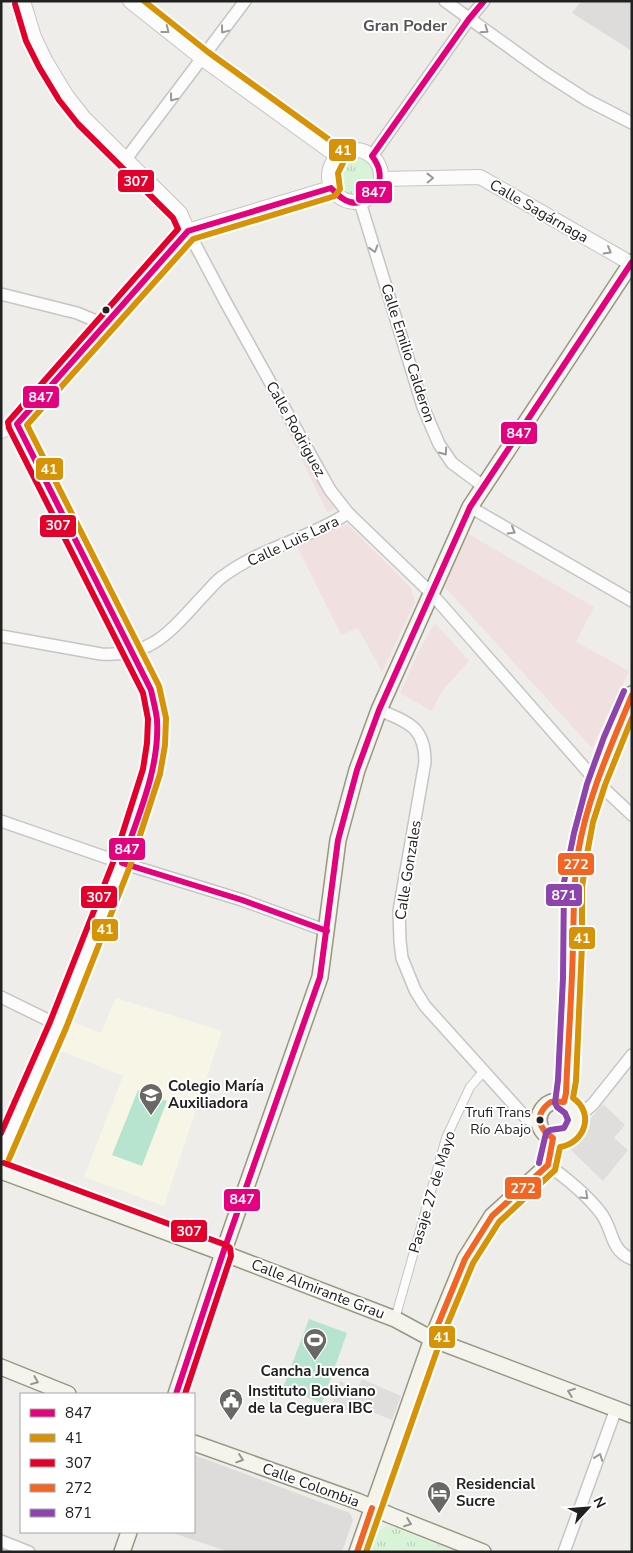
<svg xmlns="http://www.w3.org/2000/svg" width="633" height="1553" viewBox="0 0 633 1553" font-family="'Nunito Sans',sans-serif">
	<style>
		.commercial { fill: #f0e1e0 }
		.education { fill: #f7f6e6 }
		.religious { fill: #dddcdb }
		.park { fill: url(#park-tufts) }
		.pitch { fill: #b7e4ce }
		.parking { fill: #dfdedd }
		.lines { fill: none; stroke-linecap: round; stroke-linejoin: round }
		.pedestrian-casing { stroke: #c6c5c4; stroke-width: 10 }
		.minor-casing { stroke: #c6c5c4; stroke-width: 14 }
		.tertiary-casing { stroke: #c6c5c4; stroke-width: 16 }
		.secondary-casing { stroke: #989882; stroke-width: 18 }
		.pedestrian { stroke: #fdfcfc; stroke-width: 8 }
		.minor { stroke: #fdfcfc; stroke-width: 11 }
		.tertiary { stroke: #fdfcfc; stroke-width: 14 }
		.secondary { stroke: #f4f4ec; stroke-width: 15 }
		.bus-1-casing { stroke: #fff; stroke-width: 10 }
		.bus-2-casing { stroke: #fff; stroke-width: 10 }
		.bus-3-casing { stroke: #fff; stroke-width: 10 }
		.bus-4-casing { stroke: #fff; stroke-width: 10 }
		.bus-5-casing { stroke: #fff; stroke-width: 10 }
		.bus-1 { stroke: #e5007d; stroke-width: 6 }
		.bus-2 { stroke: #d79205; stroke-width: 6 }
		.bus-3 { stroke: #e4002b; stroke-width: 6 }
		.bus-4 { stroke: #f26522; stroke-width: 6 }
		.bus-5 { stroke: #8e44ad; stroke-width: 6 }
		.oneway { stroke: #9a9999 }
		.oneway2 { stroke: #959591 }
		.bus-dot { fill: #212121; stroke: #fff; stroke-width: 2 }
		.labels { text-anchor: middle; stroke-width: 4; stroke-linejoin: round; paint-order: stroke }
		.bus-label { font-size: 14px; fill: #212121; stroke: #fff; text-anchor: end }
		.street-label { font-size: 15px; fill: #212121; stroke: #fff }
		.poi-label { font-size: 15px; font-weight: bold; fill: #212121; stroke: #fff; text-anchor: start }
		.neighbourhood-label { font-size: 16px; font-weight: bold; fill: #545454; stroke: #fff }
		.line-badge { stroke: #fff; stroke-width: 2 }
		.badge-label { font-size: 14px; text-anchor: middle; font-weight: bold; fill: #fff }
	</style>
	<defs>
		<pattern id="park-tufts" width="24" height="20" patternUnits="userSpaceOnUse" patternTransform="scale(1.25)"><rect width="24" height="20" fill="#d9f3d8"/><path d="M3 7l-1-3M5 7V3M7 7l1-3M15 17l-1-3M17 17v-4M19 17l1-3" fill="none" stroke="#bad0b9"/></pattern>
	</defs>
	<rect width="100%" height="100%" fill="#efedea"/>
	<g class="commercial">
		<path d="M193,239L217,270L255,341L329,499L336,509L327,512L246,345L203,268L185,247Z"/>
		<path d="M347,524L411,588L415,602L382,672L358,628L341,635L297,546Z"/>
		<path d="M467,533L594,607L576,642L629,671L592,748L442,584Z"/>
		<path d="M435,623L469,661L442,691L432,711L400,693L419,651Z"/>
	</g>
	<path class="education" d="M116,998L222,1031L164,1206L84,1177L123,1076L59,1050L70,1021L101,1033Z"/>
	<g class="religious">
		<path d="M581,1H632V51L572,13Z"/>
		<path d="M194,1455L350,1513L353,1520L342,1552H229L170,1532H194Z"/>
	</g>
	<g class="park">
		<circle cx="355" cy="176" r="19"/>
		<path d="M391,1526L456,1552H367C372,1538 375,1528 391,1526Z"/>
	</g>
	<g class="pitch">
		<path d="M138,1090L167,1101L142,1166L112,1155Z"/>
		<path d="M309,1319L347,1333L322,1403L283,1388Z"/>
	</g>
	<g class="parking">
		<path d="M603,1104L625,1125L614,1138L628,1150L603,1181L567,1146Z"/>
		<path d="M362,1379L401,1396L392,1420L355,1405L351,1412L332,1403L340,1381L357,1389Z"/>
	</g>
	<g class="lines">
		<g class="pedestrian-casing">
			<path id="pedestrian" d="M395,1319L446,1138L470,1087L484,1071"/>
		</g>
		<g class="minor-casing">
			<g id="minor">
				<path d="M445,1L545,73L587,100L632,123"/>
				<path d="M372,156L469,19L484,1"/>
				<path d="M126,159L245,1"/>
				<path d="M360,202L423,407L439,444L452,463L483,486"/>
				<path d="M188,231L225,301L330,490L348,513L431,593L597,782L632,815"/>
				<path d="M1,294L77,313L106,325"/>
				<path d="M470,507L632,601"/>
				<path d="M1,636L101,654C153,657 171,630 203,596C209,590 215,582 222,577C260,548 309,539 348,513"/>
				<path d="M379,710C407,722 425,726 425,762L399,911L400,941L402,958L415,990L425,1006L526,1118L539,1124"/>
				<path d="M1,821L122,863L242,900L327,931"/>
				<path d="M1,997L58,1025"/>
				<path d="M577,1118L593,1104L632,1055"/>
				<path d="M548,1165C566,1178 586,1194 600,1212C614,1229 609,1250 632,1259"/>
				<path d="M1,1541L29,1552"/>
				<path d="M564,1552L616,1409"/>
			</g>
		</g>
		<g class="tertiary-casing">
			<g id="tertiary">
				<path d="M23,1L34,37L46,62L66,95L84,118L180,213L188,231"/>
				<path d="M130,1L203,59L337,156"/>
				<circle cx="355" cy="176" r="26"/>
				<path d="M381,179L480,177L632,264"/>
				<path d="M1,431L17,424L188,231L331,188"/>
				<path d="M1,1155L58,1025L122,863L152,771L156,744L157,718L151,690L17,424"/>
			</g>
		</g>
		<g class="secondary-casing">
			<g id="secondary">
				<circle cx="558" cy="1120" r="19"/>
				<path d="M564,1102L567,1081C569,1036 572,990 573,944C573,924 571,903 573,883C582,818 605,755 632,694"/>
				<path d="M1,1171L223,1253L395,1319L432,1339L632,1415"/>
				<path d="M1,1367L68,1394"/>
				<path d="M176,1394L223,1253L320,977L338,840L357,770L379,710L470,507L632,262"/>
				<path d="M194,1443L357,1501L392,1516L483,1552"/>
				<path d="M122,1552L129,1532"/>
				<path d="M357,1552L432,1339L465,1259L492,1216L548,1165L553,1138"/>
			</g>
		</g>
		<use href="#pedestrian" class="pedestrian"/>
		<use href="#minor" class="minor"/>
		<use href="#tertiary" class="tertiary"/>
		<use href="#secondary" class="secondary"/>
		<g class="bus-1-casing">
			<g id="bus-1">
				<path d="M327,931L242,900L122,863C137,818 160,769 157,720C156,710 153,700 151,690L17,424L188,231L331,188C337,194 342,200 350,202C369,207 383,187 379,170C378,165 375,160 372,156L469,19L484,1"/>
				<path d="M176,1394L223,1253L320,977L338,840L357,770L379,710L470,507L632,262"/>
			</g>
		</g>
		<g class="bus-2-casing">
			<g id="bus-2">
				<path d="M9,1159L66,1028L130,866L160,774L165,745L166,718L159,686L27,425L193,239L335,196L340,189L338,173L346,157L342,149L208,52L144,1"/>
				<path d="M366,1552L440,1342L473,1263L499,1222L555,1170L560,1147C585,1143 595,1113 573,1098L576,1081L582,945V887L587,854L593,822L605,785L632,718"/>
			</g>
		</g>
		<g class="bus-3-casing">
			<g id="bus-3">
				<path d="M1,1133L50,1022L114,860L143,769L147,743L148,719L143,693L9,428L8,422L178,229L173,218L78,124L59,100L39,67L26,41L15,4"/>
				<path d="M4,1163L226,1245L230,1248L231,1256L185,1394"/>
			</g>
		</g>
		<g class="bus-4-casing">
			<g id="bus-4">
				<path d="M432,1339L465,1259L492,1216L548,1165L553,1138C542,1131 534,1119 545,1107C546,1106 550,1102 551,1102C555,1101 561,1102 564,1102L566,1093C568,1044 572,994 573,944C574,913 573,884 578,853C587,798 611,746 632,695"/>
				<path d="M357,1552L372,1508"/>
			</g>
		</g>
		<g class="bus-5-casing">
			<path id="bus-5" d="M539,1163L546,1133L550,1130L564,1128L568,1120L565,1113L557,1107L555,1103L558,1080L563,978L564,882L574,833L587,784L604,737L624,691"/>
		</g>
		<use href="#bus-1" class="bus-1"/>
		<use href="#bus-2" class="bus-2"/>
		<use href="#bus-3" class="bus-3"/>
		<use href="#bus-4" class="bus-4"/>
		<use href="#bus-5" class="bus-5"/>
	</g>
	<defs><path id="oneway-chevron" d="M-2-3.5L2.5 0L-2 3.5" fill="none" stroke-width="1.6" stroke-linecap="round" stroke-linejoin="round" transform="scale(1.25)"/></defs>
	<g class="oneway">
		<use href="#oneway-chevron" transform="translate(166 30) rotate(38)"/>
		<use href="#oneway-chevron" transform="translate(224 30) rotate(127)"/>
		<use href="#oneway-chevron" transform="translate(485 30) rotate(35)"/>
		<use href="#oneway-chevron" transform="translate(173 98) rotate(127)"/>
		<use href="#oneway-chevron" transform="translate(430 178) rotate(-1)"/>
		<use href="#oneway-chevron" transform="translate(374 249) rotate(73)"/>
		<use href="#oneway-chevron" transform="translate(608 251) rotate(30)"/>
		<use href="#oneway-chevron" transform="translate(444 452) rotate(55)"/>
		<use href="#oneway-chevron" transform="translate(512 531) rotate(30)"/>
		<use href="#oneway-chevron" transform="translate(585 1196) rotate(43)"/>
		<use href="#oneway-chevron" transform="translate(599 1457) rotate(-70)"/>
	</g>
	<g class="oneway2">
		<use href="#oneway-chevron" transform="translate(35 1381) rotate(22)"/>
		<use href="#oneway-chevron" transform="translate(571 1392) rotate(-159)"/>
		<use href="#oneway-chevron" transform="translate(240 1459) rotate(19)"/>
		<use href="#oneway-chevron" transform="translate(408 1523) rotate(21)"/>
	</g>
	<defs>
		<g id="school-pin" transform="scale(1.25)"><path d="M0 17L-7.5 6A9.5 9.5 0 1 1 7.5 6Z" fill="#696867" stroke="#fff"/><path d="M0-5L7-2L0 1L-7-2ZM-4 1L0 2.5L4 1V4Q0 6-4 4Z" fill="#fff"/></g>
		<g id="stadium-pin" transform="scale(1.25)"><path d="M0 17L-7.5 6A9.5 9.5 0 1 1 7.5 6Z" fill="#696867" stroke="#fff"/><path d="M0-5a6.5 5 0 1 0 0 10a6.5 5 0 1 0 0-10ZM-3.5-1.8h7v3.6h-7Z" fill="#fff"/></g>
		<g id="civic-pin" transform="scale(1.25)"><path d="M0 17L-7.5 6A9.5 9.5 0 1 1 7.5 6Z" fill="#696867" stroke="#fff"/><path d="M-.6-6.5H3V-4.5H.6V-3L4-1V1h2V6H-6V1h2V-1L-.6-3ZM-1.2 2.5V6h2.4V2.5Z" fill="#fff"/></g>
		<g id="hotel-pin" transform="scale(1.25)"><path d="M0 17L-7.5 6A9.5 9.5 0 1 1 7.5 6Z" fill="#696867" stroke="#fff"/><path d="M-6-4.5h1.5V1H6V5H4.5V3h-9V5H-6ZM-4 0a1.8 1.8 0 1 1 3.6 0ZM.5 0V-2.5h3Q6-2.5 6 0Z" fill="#fff"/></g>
	</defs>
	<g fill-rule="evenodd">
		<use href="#school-pin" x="151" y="1095"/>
		<use href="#stadium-pin" x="315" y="1340"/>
		<use href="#civic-pin" x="231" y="1400"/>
		<use href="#hotel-pin" x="439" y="1493"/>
	</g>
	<g class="bus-dot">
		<circle cx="106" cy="310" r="4.5"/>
		<circle cx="540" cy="1120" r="4.5"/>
	</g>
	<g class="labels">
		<g class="bus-label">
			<text x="531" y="1117">Trufi Trans<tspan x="531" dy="17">Río Abajo</tspan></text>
		</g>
		<g class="street-label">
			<text transform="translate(539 211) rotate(30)" y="5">Calle Sagárnaga</text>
			<text transform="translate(408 353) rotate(72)" y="5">Calle Emilio Calderon</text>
			<text transform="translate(296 429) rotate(61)" y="5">Calle Rodriguez</text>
			<text transform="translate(293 541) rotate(-25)" y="5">Calle Luis Lara</text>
			<text transform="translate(408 870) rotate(-81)" y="5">Calle Gonzales</text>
			<text transform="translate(432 1192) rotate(-73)" y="5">Pasaje 27 de Mayo</text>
			<text transform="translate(318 1289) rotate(21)" y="5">Calle Almirante Grau</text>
			<text transform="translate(311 1485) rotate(20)" y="5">Calle Colombia</text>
		</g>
		<g class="poi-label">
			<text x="168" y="1091">Colegio María<tspan x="168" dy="17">Auxiliadora</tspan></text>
			<text x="315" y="1376" text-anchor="middle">Cancha Juvenca</text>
			<text x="248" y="1396">Instituto Boliviano<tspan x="248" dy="17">de la Ceguera IBC</tspan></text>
			<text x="456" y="1489">Residencial<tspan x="456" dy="17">Sucre</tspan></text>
		</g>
		<g class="neighbourhood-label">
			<text x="405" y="31">Gran Poder</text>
		</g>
	</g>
	<g class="line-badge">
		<rect x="328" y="138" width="29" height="24" rx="5" fill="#d79205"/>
		<rect x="117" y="169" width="38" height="24" rx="5" fill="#e4002b"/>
		<rect x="355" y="180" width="38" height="24" rx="5" fill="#e5007d"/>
		<rect x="22" y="385" width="38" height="24" rx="5" fill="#e5007d"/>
		<rect x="500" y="421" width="38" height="24" rx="5" fill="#e5007d"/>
		<rect x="35" y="457" width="29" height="24" rx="5" fill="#d79205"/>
		<rect x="39" y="514" width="38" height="24" rx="5" fill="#e4002b"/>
		<rect x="108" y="837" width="38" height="24" rx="5" fill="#e5007d"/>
		<rect x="557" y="852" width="38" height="24" rx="5" fill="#f26522"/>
		<rect x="545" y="883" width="38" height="24" rx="5" fill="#8e44ad"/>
		<rect x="80" y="885" width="38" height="24" rx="5" fill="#e4002b"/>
		<rect x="91" y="918" width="28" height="24" rx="5" fill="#d79205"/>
		<rect x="568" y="926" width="28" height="24" rx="5" fill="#d79205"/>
		<rect x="504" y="1176" width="38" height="24" rx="5" fill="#f26522"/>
		<rect x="223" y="1188" width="38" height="24" rx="5" fill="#e5007d"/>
		<rect x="170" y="1219" width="38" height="24" rx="5" fill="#e4002b"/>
		<rect x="428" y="1325" width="28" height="24" rx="5" fill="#d79205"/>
	</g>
	<g class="badge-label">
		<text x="343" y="155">41</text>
		<text x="136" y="186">307</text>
		<text x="374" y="197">847</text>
		<text x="41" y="402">847</text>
		<text x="519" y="438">847</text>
		<text x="49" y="474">41</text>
		<text x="58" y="530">307</text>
		<text x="127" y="854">847</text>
		<text x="576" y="869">272</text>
		<text x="564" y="900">871</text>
		<text x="99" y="902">307</text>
		<text x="105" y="934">41</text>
		<text x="582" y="943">41</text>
		<text x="523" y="1193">272</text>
		<text x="242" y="1204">847</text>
		<text x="189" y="1236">307</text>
		<text x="442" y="1342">41</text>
	</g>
	<rect width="633" height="1553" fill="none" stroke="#212121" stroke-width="5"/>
	<rect x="20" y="1393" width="175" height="140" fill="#ffffff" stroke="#a6a6a6"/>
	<rect x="30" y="1409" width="25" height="8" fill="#e5007d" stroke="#a6a6a6"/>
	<text x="65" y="1418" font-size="15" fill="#212121">847</text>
	<rect x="30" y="1434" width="25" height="8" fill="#d79205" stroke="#a6a6a6"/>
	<text x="65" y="1443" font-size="15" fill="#212121">41</text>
	<rect x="30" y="1459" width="25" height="8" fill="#e4002b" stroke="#a6a6a6"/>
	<text x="65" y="1468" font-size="15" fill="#212121">307</text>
	<rect x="30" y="1484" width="25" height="8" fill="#f26522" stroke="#a6a6a6"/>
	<text x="65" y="1493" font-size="15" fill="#212121">272</text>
	<rect x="30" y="1509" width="25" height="8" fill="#8e44ad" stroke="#a6a6a6"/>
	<text x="65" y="1518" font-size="15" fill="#212121">871</text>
	<g transform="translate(588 1508) rotate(64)" stroke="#ffffff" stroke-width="4" paint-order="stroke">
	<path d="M0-4L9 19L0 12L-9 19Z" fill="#212121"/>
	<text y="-8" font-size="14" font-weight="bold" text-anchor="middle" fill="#212121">N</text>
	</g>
</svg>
